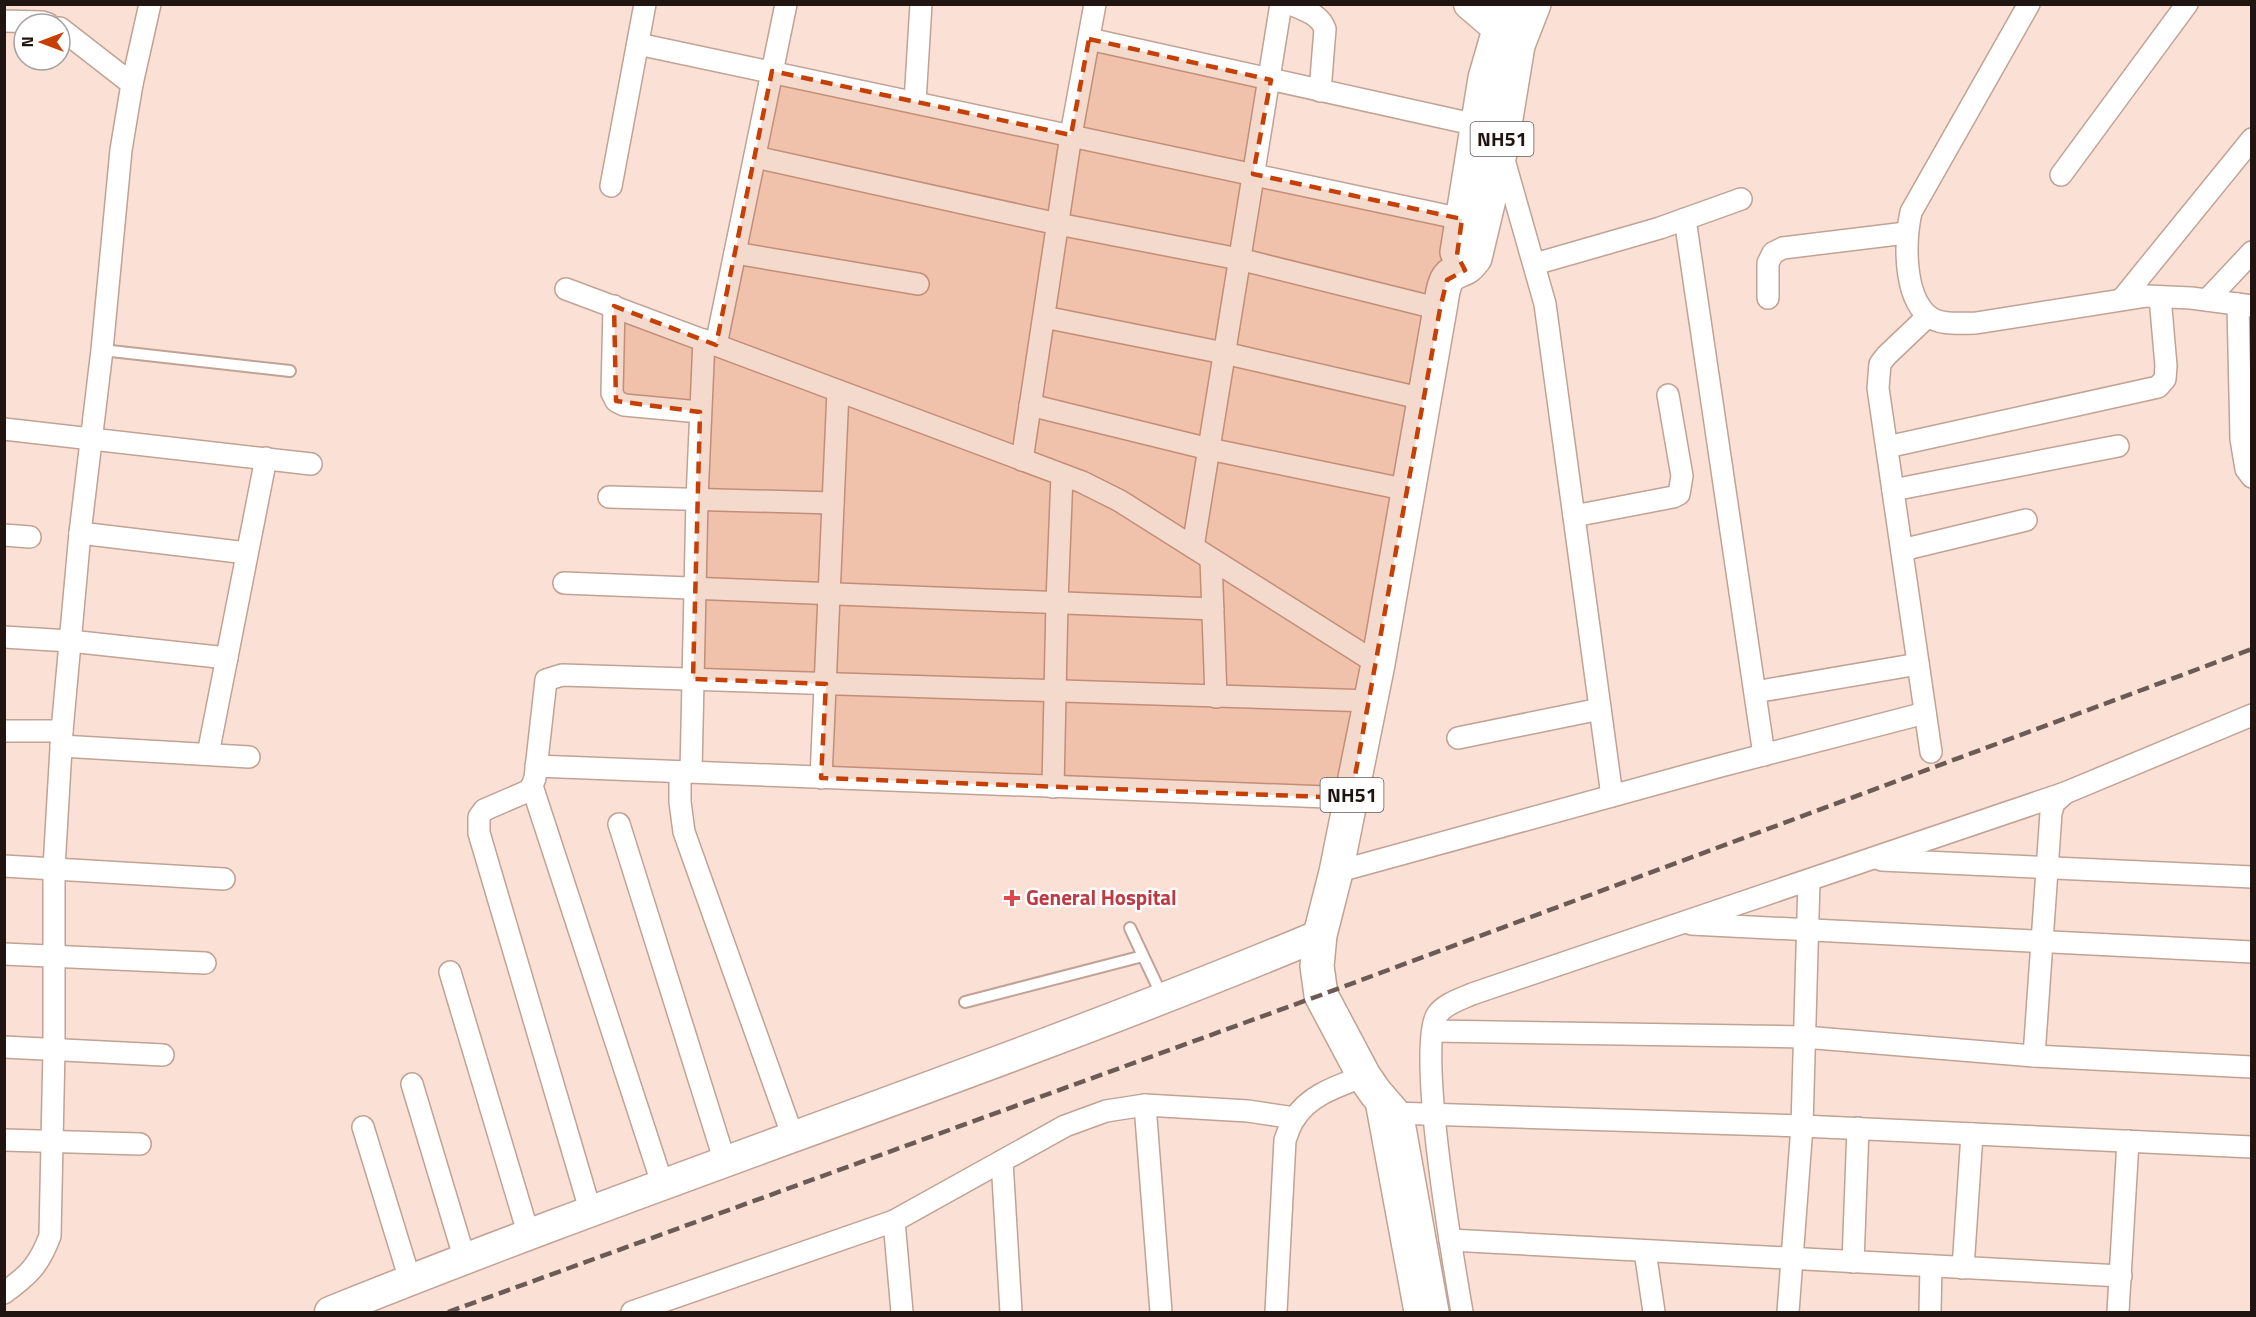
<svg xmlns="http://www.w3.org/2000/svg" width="2256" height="1317" viewBox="0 0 2256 1317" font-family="'Titillium Web',sans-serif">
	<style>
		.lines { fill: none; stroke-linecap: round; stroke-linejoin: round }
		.lane-casing { stroke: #c1a294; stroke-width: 14 }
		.street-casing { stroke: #c1a294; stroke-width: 24 }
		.secondary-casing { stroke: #c1a294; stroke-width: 33 }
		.highway-casing { stroke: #c1a294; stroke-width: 36 }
		.lane { stroke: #fff; stroke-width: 10 }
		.street { stroke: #fff; stroke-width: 21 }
		.secondary { stroke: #fff; stroke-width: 30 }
		.highway { stroke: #fff; stroke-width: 33 }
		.rail { stroke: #6b5b54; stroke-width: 4.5; stroke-dasharray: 12 6; stroke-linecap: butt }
		.marked { fill: #c63f04; fill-opacity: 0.2; stroke: #c63f04; stroke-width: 4.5; stroke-dasharray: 12 8; stroke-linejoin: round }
		.health-dot { fill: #e0444e; stroke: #fff; stroke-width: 2 }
		.labels { text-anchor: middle; stroke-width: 5; stroke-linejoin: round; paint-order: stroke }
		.shield { fill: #fff; stroke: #635b58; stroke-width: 1.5 }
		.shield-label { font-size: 20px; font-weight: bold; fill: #201510 }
		.health-label { font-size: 21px; font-weight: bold; fill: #be3a42; stroke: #fff; text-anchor: start }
	</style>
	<rect width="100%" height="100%" fill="#fbe1d5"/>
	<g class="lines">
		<g class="lane-casing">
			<g id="lane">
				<path d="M102,350L290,371"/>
				<path d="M1130,928L1162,996"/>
				<path d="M965,1002L1143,956"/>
			</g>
		</g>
		<g class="street-casing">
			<g id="street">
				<path d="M1291,4C1305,11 1320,14 1325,29L1320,91"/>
				<path d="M2029,4L1911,212C1905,240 1903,293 1927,315C1939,326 1961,323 1976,323L2147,296L2191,298L2252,306"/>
				<path d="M4,21L42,22L48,24"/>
				<path d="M60,28L132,84"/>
				<path d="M1089,39L1477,125"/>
				<path d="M638,44L1462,219"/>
				<path d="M915,102L921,4"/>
				<path d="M1502,153L1545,304L1612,796"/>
				<path d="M755,157L1058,224L1239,259L1440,309"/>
				<path d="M2061,175L2187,4"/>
				<path d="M611,186L645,4"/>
				<path d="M1685,219L1764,755"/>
				<path d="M735,253L918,284"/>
				<path d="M1535,264L1660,228L1741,199"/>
				<path d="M566,289L1082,482L1120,501L1378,664"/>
				<path d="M1768,298V263L1773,253L1783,248L1906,233"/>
				<path d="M2122,299L2252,139"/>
				<path d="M2207,300L2252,252"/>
				<path d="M2238,304L2241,439L2246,469L2252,477"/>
				<path d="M614,306L612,393L616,401L624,405L700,412"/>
				<path d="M1928,316L1886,356L1880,364L1878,388L1931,752"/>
				<path d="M1044,317L1224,353L1424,399"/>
				<path d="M716,345L786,4"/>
				<path d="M1030,405L1209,449L1408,490"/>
				<path d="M4,429L311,464"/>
				<path d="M1887,447L2158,387L2165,379L2166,366L2160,297"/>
				<path d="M1022,460L1071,135L1095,4"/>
				<path d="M1893,490L2118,446"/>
				<path d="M609,497L833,503"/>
				<path d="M1574,516L1673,497L1679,494L1682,476L1668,395"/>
				<path d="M80,533L247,553"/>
				<path d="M4,535L30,537"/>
				<path d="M1193,547L1281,4"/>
				<path d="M1902,550L2026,520"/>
				<path d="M1211,559L1216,697"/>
				<path d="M564,583L1213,609"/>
				<path d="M4,637L70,641L227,658"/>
				<path d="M1755,692L1918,664"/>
				<path d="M4,731H62"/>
				<path d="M1458,738L1600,709"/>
				<path d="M61,746L249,757"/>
				<path d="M208,754L266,458"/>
				<path d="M536,766L1351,798"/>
				<path d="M680,772V802L684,832L793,1137"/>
				<path d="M691,772L697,499L704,340"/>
				<path d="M821,778L838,391"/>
				<path d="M532,786L663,1186"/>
				<path d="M1053,787L1057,602L1062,475"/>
				<path d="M619,824L725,1162"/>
				<path d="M1881,860L2252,877"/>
				<path d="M4,866L224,879"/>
				<path d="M1336,872L1721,766L1925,713"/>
				<path d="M1691,924L2252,952"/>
				<path d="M4,954L205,963"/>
				<path d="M450,972L529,1236"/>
				<path d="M1433,1031L1804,1037L2034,1056L2252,1067"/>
				<path d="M4,1047L163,1055"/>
				<path d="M2034,1056L2051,813L2054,803L2065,793L2252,715"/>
				<path d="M412,1084L465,1260"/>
				<path d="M1376,1101L1415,1312"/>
				<path d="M1145,1105L1161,1312"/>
				<path d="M1393,1113L1802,1126L2252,1147"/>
				<path d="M363,1127L410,1280"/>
				<path d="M4,1140L140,1144"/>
				<path d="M1002,1161L1011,1312"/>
				<path d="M591,1213L479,833V817L484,810L528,791L532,786L535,778L546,680L562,675L1371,701"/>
				<path d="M894,1221L902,1312"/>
				<path d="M1450,1240L2121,1276"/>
				<path d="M1645,1251L1654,1312"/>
				<path d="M1853,1262L1858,1128"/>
				<path d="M1963,1268L1972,1134"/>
				<path d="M4,1293C29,1275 39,1265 50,1236L54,1049V868L62,731L80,533L102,350L121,150L132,84L150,4"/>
				<path d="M632,1312L894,1221L1065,1126L1106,1111L1145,1105L1248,1111L1295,1118"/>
				<path d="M1276,1312L1285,1140C1288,1133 1290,1124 1295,1118C1310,1094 1339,1086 1364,1076"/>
				<path d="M1462,1312C1454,1266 1416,1046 1437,1015C1444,1004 1461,999 1472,994L2065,793"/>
				<path d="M1788,1312L1802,1126L1809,880"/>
				<path d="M1930,1312L1931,1266"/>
				<path d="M2118,1312L2128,1141"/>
			</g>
		</g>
		<g class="secondary-casing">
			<g id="secondary">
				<path d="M1469,4L1517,45"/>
				<path d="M330,1312C657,1180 994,1071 1320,935"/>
			</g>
		</g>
		<g class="highway-casing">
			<g id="highway">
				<path d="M1457,252L1485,78L1499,30L1509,4"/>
				<path d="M1432,1312L1399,1128L1393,1113L1375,1092L1364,1076L1321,995L1317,966L1320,935L1336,872L1378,664L1440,309C1442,299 1443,279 1452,274C1466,266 1464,272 1475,258L1501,149L1518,45L1534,4"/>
			</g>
		</g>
		<use href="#lane" class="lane"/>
		<use href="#street" class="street"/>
		<use href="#secondary" class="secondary"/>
		<use href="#highway" class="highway"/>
		<path class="rail" d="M448,1312L1321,995L2252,649"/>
	</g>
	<path class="marked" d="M1089,39L1271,80L1253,174L1462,219L1457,255L1465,270L1447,280L1440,309L1351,798L821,778L826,684L693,679L700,412L616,401L614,306L716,345L772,71L1071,135Z"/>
	<path class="health-dot" d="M1009 889h6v6h6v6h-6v6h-6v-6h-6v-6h6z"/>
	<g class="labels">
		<g class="shield">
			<rect x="1470.5" y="122" width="63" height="34" rx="4.5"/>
			<rect x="1320.5" y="778" width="63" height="34" rx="4.5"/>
		</g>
		<g class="shield-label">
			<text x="1502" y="146">NH51</text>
			<text x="1352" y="802">NH51</text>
		</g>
		<g class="health-label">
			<text x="1026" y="905">General Hospital</text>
		</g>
	</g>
	<rect width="2256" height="1317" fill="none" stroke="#201510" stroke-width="12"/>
	<g transform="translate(42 42) rotate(270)"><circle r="28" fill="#ffffff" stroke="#a6a19f" stroke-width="1.5"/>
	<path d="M0-4.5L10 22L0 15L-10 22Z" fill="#c63f04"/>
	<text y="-9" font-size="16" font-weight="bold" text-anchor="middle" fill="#201510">N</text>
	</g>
</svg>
